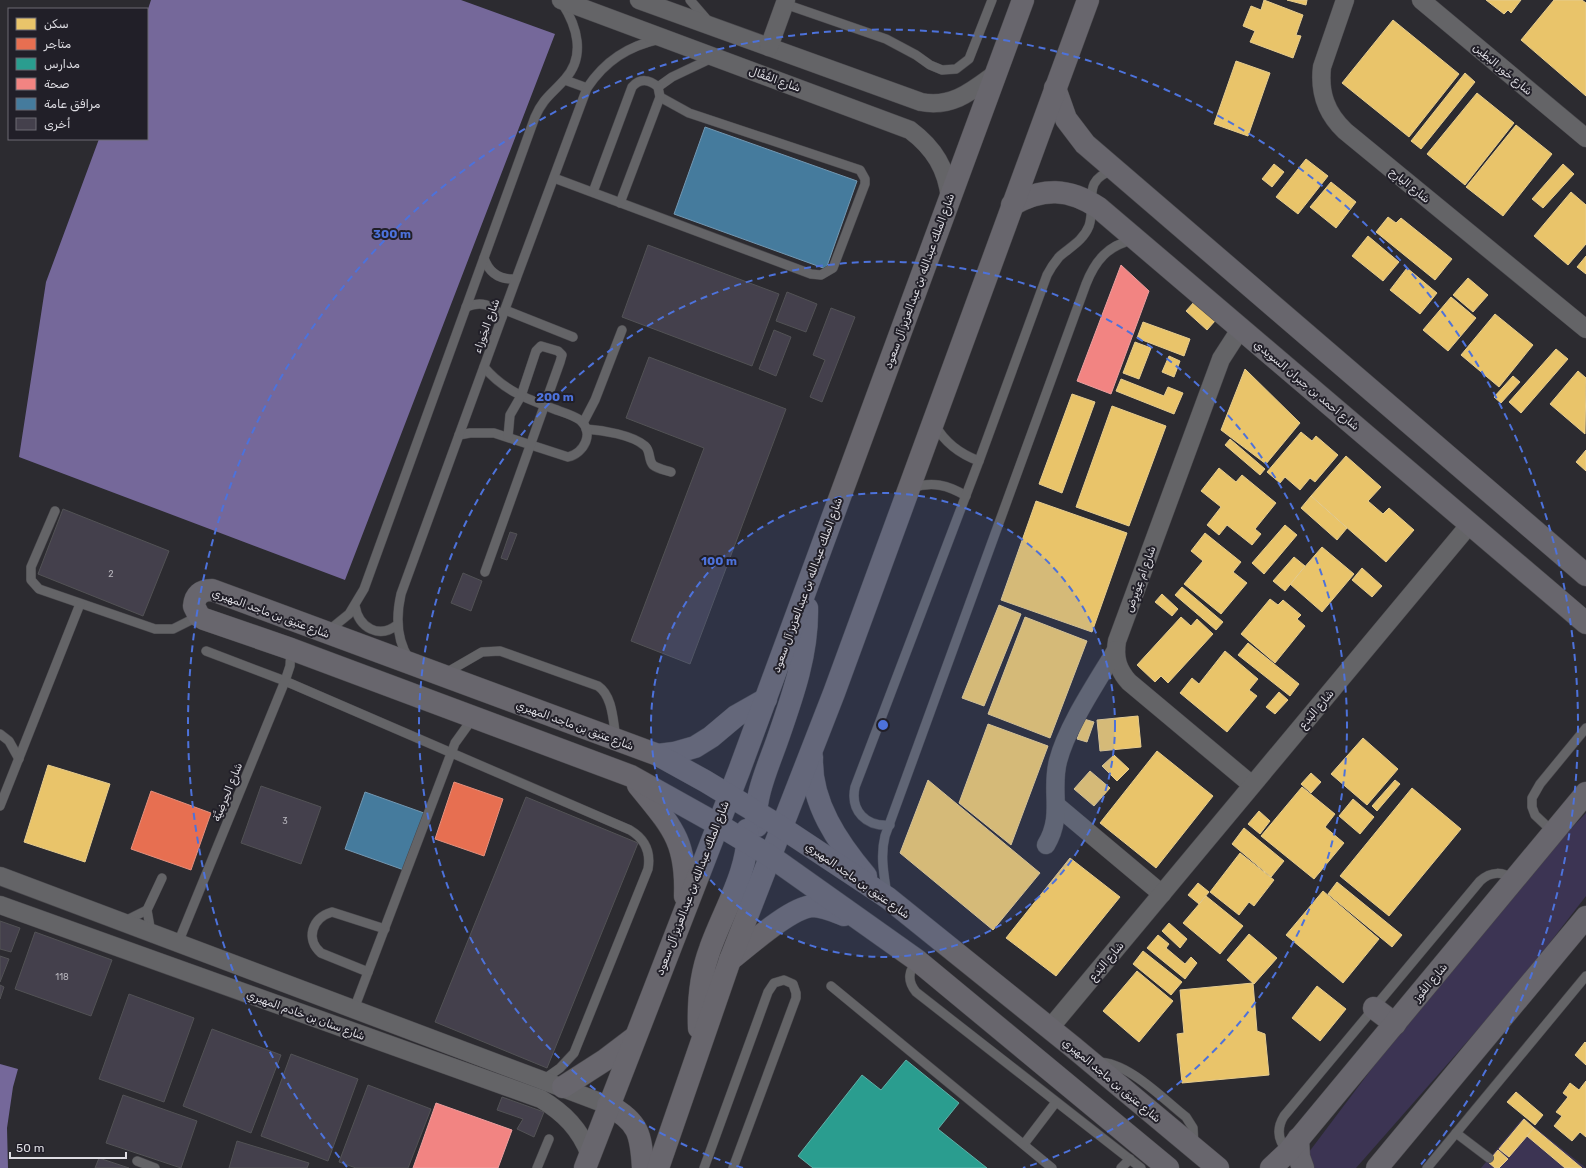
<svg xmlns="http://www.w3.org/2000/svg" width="1586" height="1168" viewBox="0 0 1586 1168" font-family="Rubik,Vazirmatn,sans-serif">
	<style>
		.green { fill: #3c3453 }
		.water { fill: #75689a }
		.homes { fill: #e9c46a; stroke: #e6cc8e }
		.shops { fill: #e76f51; stroke: #e4907d }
		.schools { fill: #2a9d8f; stroke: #60b0a8 }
		.health { fill: #f28482; stroke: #ec9f9f }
		.public { fill: #457b9d; stroke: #7398b2 }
		.building { fill: #44404c; stroke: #525255 }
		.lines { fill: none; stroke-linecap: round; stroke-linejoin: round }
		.lane-casing { stroke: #49484c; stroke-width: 10 }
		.street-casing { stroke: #49484c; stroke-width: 19 }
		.secondary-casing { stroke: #49484c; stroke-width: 23 }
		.lane { stroke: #646467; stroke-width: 9 }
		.street { stroke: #646467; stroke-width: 18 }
		.secondary { stroke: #68666d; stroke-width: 22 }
		.ring { fill: none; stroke: #4d72db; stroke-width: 2; stroke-dasharray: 7 5 }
		.labels { text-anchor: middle; stroke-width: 4; stroke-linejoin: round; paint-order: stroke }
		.number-label { font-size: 9px; fill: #b8b6bd }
		.street-label { font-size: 11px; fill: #dedde3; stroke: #211f28 }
		.centre { fill: #4d72db; stroke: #211f28; stroke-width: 2 }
		.ring-label { font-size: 12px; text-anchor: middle; font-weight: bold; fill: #4d72db; stroke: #211f28; stroke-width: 4; stroke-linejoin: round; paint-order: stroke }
	</style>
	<rect width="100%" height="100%" fill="#2c2b30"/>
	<g class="green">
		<path d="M1586,813V896L1517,985L1356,1168H1306V1156L1428,994L1546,855Z"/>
		<path d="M1523,1118L1586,1168H1481Z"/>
	</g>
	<g class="water">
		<path d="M151,0H461L555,34L345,580L19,457L46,282L99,139H147V12Z"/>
		<path d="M0,1064L18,1069L13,1087L7,1128L8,1168H0Z"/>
	</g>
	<g class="homes">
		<path d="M1264,0L1303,15L1296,35L1301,36L1293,58L1250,42L1255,31L1243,26L1251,6L1261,10Z"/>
		<path d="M1287,0H1307L1306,5Z"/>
		<path d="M1486,0H1521L1511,13L1508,10L1504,14Z"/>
		<path d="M1554,0H1582L1586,3V96L1521,40Z"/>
		<path d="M1393,20L1459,74L1409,137L1342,83Z"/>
		<path d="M1236,61L1270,73L1248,136L1214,124Z"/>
		<path d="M1465,73L1475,82L1421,149L1411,141Z"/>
		<path d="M1477,93L1514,123L1465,185L1427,154Z"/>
		<path d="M1516,125L1552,154L1503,216L1466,187Z"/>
		<path d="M1306,159L1328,176L1298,214L1276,197Z"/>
		<path d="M1274,164L1284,172L1272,187L1262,179Z"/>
		<path d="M1563,164L1574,174L1543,208L1532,199Z"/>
		<path d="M1331,182L1356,202L1336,228L1310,207Z"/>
		<path d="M1571,192L1586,205V244L1568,265L1534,236Z"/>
		<path d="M1388,217L1396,223L1401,218L1452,259L1435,280L1376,232Z"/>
		<path d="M1368,236L1399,262L1383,281L1352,256Z"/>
		<path d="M1586,256V274L1577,267Z"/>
		<path d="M1407,268L1437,293L1420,314L1390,290Z"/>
		<path d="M1468,278L1488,295L1473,312L1453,295Z"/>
		<path d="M1451,297L1476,318L1448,351L1423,330Z"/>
		<path d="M1194,302L1215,321L1207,330L1186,311Z"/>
		<path d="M1495,314L1533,345L1499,387L1461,355Z"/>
		<path d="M1143,322L1190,339L1184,356L1137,338Z"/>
		<path d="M1135,342L1151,348L1139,379L1123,373Z"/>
		<path d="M1556,349L1568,359L1521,413L1509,402Z"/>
		<path d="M1169,356L1180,361L1174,377L1162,372Z"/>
		<path d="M1245,369L1300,423L1266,464L1221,430Z"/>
		<path d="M1578,371L1586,378L1585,434L1550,404Z"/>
		<path d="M1513,376L1520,382L1501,403L1494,397Z"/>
		<path d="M1121,379L1164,396L1168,387L1183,393L1174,414L1116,391Z"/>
		<path d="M1072,394L1095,402L1062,493L1039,484Z"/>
		<path d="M1112,406L1166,426L1129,526L1076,507Z"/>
		<path d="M1301,432L1312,441L1316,436L1338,455L1315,482L1310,478L1300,490L1285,477L1280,483L1267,472Z"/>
		<path d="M1230,439L1265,469L1260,475L1225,445Z"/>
		<path d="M1586,450V471L1576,462Z"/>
		<path d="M1346,456L1381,487L1368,501L1383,514L1389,508L1414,530L1386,562L1311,496Z"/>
		<path d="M1219,468L1236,482L1242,475L1276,503L1255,529L1261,534L1252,545L1227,525L1219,535L1207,525L1221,507L1201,491Z"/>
		<path d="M1311,496L1347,528L1337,540L1301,508Z"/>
		<path d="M1036,501L1127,533L1092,632L1001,600Z"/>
		<path d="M1285,525L1297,535L1264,574L1252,563Z"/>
		<path d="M1205,533L1241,562L1233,572L1247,583L1221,614L1184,584L1203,561L1191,551Z"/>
		<path d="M1322,547L1354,574L1322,612L1290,584Z"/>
		<path d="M1294,557L1305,566L1285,591L1273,581Z"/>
		<path d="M1362,568L1382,586L1372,597L1352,580Z"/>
		<path d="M1182,587L1223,622L1216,630L1175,595Z"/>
		<path d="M1162,594L1178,609L1172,616L1155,602Z"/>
		<path d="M1270,599L1278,605L1283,600L1301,615L1297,619L1305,626L1275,663L1241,634Z"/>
		<path d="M999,605L1021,614L984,706L962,698Z"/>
		<path d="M1025,617L1087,641L1050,738L988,714Z"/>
		<path d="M1181,617L1191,626L1197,619L1213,634L1168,683L1161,676L1155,682L1137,665Z"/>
		<path d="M1248,643L1299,684L1290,696L1238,655Z"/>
		<path d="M1225,651L1258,679L1249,690L1257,696L1227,732L1180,693L1192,678L1199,684Z"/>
		<path d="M1279,692L1288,700L1275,714L1266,707Z"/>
		<path d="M1138,716L1141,747L1100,751L1097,720Z"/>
		<path d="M1084,719L1094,722L1087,742L1077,739Z"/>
		<path d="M988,724L1048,746L1011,845L959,803Z"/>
		<path d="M1363,738L1398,769L1367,805L1331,774Z"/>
		<path d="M1157,751L1213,796L1156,868L1100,823Z"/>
		<path d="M1114,755L1129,769L1117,781L1102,766Z"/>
		<path d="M48,765L110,784L85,862L24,842Z"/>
		<path d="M1090,771L1110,788L1094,806L1074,789Z"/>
		<path d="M1311,773L1321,782L1311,793L1301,784Z"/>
		<path d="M928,780L1040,873L993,930L900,853Z"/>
		<path d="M1395,780L1400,784L1377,811L1372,806Z"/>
		<path d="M1302,787L1335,814L1325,827L1344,843L1314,879L1261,836Z"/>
		<path d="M1412,788L1461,829L1389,916L1340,876Z"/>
		<path d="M1353,799L1374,817L1360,834L1339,816Z"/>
		<path d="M1259,811L1270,821L1260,834L1248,824Z"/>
		<path d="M1244,828L1284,861L1271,877L1232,844Z"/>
		<path d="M1240,853L1274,880L1254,906L1249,902L1239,915L1210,892Z"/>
		<path d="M1070,858L1120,897L1056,976L1006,938Z"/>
		<path d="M1337,882L1402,935L1392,947L1328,894Z"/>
		<path d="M1198,883L1209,892L1199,904L1188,895Z"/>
		<path d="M1323,891L1379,939L1343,983L1286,935Z"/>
		<path d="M1206,896L1243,926L1220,954L1183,923Z"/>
		<path d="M1169,923L1187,939L1180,948L1162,931Z"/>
		<path d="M1249,934L1277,958L1254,984L1227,960Z"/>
		<path d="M1158,935L1169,944L1166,948L1185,964L1191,957L1197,963L1185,979L1147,948Z"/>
		<path d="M1143,951L1182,982L1171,995L1133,964Z"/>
		<path d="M1137,971L1173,1001L1139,1042L1103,1011Z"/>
		<path d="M1253,983L1257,1031L1265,1034L1269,1075L1182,1083L1177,1034L1184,1033L1180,990Z"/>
		<path d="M1317,986L1346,1009L1320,1041L1292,1018Z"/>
		<path d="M1585,1042L1586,1043V1065L1575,1055Z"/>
		<path d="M1586,1081V1137L1580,1132L1572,1141L1554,1126L1562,1116L1556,1112L1568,1097L1563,1093L1570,1083L1579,1090Z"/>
		<path d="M1516,1092L1543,1115L1535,1125L1507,1102Z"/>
		<path d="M1524,1119L1534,1128L1509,1157L1499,1149Z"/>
		<path d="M1534,1128L1582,1168H1565L1527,1136Z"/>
		<path d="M1498,1150L1508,1159L1499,1168H1495L1488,1162Z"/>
	</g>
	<g class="shops">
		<path d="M454,782L503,799L484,856L435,839Z"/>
		<path d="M151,791L211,813L191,870L131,849Z"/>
	</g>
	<path class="schools" d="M906,1060L959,1103L938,1129L987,1168H813L798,1156L862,1075L881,1090Z"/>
	<g class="health">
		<path d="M1121,265L1149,291L1111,394L1077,381Z"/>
		<path d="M436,1103L512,1130L498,1168H413Z"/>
	</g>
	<g class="public">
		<path d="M705,127L857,181L826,269L674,214Z"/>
		<path d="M365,792L424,813L404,870L345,849Z"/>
	</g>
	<g class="building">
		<path d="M648,245L779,294L752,366L622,317Z"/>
		<path d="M787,292L817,304L806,332L776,321Z"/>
		<path d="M831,308L855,317L822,402L810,397L825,360L813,355Z"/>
		<path d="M774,330L791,337L776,376L759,369Z"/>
		<path d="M649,357L786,409L690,664L631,641L704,448L626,418Z"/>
		<path d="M63,509L169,551L143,616L38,574Z"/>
		<path d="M510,532L517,534L507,560L501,558Z"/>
		<path d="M463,573L482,581L471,611L451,603Z"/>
		<path d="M261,786L321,807L301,864L241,843Z"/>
		<path d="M526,797L638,843L547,1068L435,1022Z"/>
		<path d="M0,921L20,928L11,952L0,949Z"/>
		<path d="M35,932L112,960L91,1016L15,989Z"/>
		<path d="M0,956L9,959L0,982Z"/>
		<path d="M0,985L4,987L0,999Z"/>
		<path d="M129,994L194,1018L164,1102L99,1079Z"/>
		<path d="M212,1029L281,1055L251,1133L183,1106Z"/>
		<path d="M291,1054L358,1079L328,1161L261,1136Z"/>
		<path d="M368,1085L431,1109L408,1168H356L339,1162Z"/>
		<path d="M123,1095L197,1121L181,1168L106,1143Z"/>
		<path d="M502,1097L544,1112L534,1137L517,1129L523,1119L497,1110Z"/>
		<path d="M237,1141L309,1163L307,1168H229Z"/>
		<path d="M99,1158L129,1168H95Z"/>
	</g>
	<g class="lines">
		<g class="lane-casing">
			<g id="lane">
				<path d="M690,0L709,22"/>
				<path d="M785,4L886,39L916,55L930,65L942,70L956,69L969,59L992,0"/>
				<path d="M565,80L587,88"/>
				<path d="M658,87L672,77L712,58"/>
				<path d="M554,178L811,274L821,275L833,268L865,184V179L860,170L689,113L660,97"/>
				<path d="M593,192L632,87C640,78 649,79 658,87L660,97L620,203"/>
				<path d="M484,258C489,273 500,280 516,279"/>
				<path d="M466,307C480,301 493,304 502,317"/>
				<path d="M505,310L573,337"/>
				<path d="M583,423L595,400L622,330"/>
				<path d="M935,425C945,443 960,454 979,461"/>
				<path d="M586,429C602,430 633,435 645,446C651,451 648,460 653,465C658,469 665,470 671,472"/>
				<path d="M459,435L470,433H494L568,457C584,453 595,433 580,420C573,415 562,412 554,409C527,399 503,390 484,367"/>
				<path d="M912,488C932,481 948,485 966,496"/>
				<path d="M55,511L31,567V580L39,589L155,629H173L199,616"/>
				<path d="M485,572L560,362L562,355L558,351L541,346L536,351L521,396L510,415L508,437"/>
				<path d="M355,606C359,628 379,639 397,625"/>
				<path d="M328,631L349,614L364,589L535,117C544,97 552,94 565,79C586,56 577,26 562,3"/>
				<path d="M206,651L285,681L630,830C645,839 651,852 648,869L574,1053L560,1068L543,1080"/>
				<path d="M409,659C396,639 396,616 401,594L516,279L587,88C605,61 628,46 660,39"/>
				<path d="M444,674L482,652L500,651L598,686C613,696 613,722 616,738"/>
				<path d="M0,734L9,741L19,759"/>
				<path d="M0,806L80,604"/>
				<path d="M890,825C866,827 850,811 855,787L979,461L1047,275C1050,269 1054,263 1059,257C1070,247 1083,241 1089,226C1097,202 1080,180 1114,170"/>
				<path d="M1553,832L1535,815L1532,807V798L1540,784L1586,728"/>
				<path d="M887,895C884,875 880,856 885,836L1086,284C1095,261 1108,245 1133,240"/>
				<path d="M125,921L147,910"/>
				<path d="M151,933L147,910L162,878"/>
				<path d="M178,943L285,681L290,666L291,649"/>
				<path d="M918,961C908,970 907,981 916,992L1141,1168"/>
				<path d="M368,972L321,953C305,939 312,918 332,912L385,929"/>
				<path d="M831,986L1052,1168"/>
				<path d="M354,1009L455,743L473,718"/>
				<path d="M1098,1062C1128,1062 1163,1099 1186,1117L1193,1128L1194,1146"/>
				<path d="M1456,1133L1489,1158"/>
				<path d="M1024,1144L1056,1102"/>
				<path d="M1288,1152C1278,1141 1276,1129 1284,1116L1480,881C1491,871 1503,871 1514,880"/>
				<path d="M137,1161L155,1168"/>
				<path d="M537,1168L549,1139"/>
				<path d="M704,1168L768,992L774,983L784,980L793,984L796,993V998L733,1168"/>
				<path d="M1121,1168L1130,1159"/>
				<path d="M1427,1168L1586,976"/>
			</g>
		</g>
		<g class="street-casing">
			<g id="street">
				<path d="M561,0L910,130C934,148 947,169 950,199"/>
				<path d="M639,0L921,102C952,108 972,91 995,74"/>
				<path d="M1345,0L1322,67C1319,93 1326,113 1345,131L1586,329"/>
				<path d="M1421,0L1586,138"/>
				<path d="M769,47L786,0"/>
				<path d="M1241,328L1221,359L1117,641C1114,658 1118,670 1129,682L1252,785"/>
				<path d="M1056,805L1162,894"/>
				<path d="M1046,845C1064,815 1050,792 1058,761C1067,726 1097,682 1116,650"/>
				<path d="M0,876L608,1105"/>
				<path d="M0,905L541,1099C564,1113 580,1129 590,1155"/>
				<path d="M1050,1028L1470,524"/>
			</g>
		</g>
		<g class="secondary-casing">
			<g id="secondary">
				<path d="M1055,88L1066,119L1085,144L1586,575"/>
				<path d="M1012,205C1043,187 1069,188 1099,208L1586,623"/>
				<path d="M658,755L674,753L695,747L711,737L736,716L766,699"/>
				<path d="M812,757C810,802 838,843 866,876"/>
				<path d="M638,785C671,826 687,840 685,896"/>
				<path d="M757,826C752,801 769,764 777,741C792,698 808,654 807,608"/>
				<path d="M730,960C748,946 790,908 812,906C823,906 834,911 844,915"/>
				<path d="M1374,1008L1395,1024"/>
				<path d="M699,1028C698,1002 701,973 710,949C722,914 751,867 747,830"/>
				<path d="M563,1087L605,1060L634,1038"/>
				<path d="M608,1105C639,1122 641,1134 643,1168"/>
				<path d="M1298,1139L1299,1157L1303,1168"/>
				<path d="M585,1168L739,771L1023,0"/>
				<path d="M658,1168L730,960L834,693L1088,0"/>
				<path d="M1168,1168L918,961L770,856L717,824L631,776L291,649L204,619L199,616L194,606C195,595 201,590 212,590L658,755L705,781L781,827L888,898L1073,1047L1218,1168"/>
				<path d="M1271,1168L1288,1152L1586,793"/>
				<path d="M1377,1168L1586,917"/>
			</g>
		</g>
		<use href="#lane" class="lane"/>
		<use href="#street" class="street"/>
		<use href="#secondary" class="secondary"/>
	</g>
	<circle cx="883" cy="725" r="232" fill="#4d72db" fill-opacity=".12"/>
	<g class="ring">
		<circle cx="883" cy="725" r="232"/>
		<path d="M743 1168A464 464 0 1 1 1023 1168"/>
		<path d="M347 1167A695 695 0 1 1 1419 1167"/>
	</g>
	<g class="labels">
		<g class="number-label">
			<text x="111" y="577">2</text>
			<text x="285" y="824">3</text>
			<text x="62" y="980">118</text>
		</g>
		<g class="street-label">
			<text transform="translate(1503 69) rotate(40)" y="4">شارع خَور البَطِين</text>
			<text transform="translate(775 79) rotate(20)" y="4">شارع القُفَّال</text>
			<text transform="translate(1410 185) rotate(39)" y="4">شارع اليارِح</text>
			<text transform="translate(919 281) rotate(-70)" y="4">شارع الملك عبدالله بن عبدالعزيز آل سعود</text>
			<text transform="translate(486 326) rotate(-70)" y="4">شارع الجَوزاء</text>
			<text transform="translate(1307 385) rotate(40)" y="4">شارع أحمد بن جبران السويدي</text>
			<text transform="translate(1140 579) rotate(-70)" y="4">شارع أم عِوَيرِض</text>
			<text transform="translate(807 585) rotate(-70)" y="4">شارع الملك عبدالله بن عبدالعزيز آل سعود</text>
			<text transform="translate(271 613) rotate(20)" y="4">شارع عتيق بن ماجد المهيري</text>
			<text transform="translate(1316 709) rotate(-50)" y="4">شارع البَدع</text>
			<text transform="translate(575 725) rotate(20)" y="4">شارع عتيق بن ماجد المهيري</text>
			<text transform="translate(227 792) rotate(-68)" y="4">شارع الحِرضِيَّة</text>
			<text transform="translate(858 880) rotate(35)" y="4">شارع عتيق بن ماجد المهيري</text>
			<text transform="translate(692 888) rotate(-69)" y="4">شارع الملك عبدالله بن عبدالعزيز آل سعود</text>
			<text transform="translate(1106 961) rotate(-50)" y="4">شارع البَدع</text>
			<text transform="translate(1430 982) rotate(-50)" y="4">شارع القُوز</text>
			<text transform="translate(306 1015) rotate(20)" y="4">شارع سنان بن خادم المهيري</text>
			<text transform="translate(1112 1080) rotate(40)" y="4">شارع عتيق بن ماجد المهيري</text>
		</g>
	</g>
	<circle cx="883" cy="725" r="6" class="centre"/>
	<g class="ring-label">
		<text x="392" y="238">300 m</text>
		<text x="555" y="401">200 m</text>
		<text x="719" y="565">100 m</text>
	</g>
	<rect x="8" y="8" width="140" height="132" fill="#211f28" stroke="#6d6b73"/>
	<rect x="16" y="18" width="20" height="12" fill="#e9c46a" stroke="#6d6b73"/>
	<text x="44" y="28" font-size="12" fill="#dedde3">سكن</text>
	<rect x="16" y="38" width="20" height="12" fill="#e76f51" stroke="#6d6b73"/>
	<text x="44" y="48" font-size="12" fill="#dedde3">متاجر</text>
	<rect x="16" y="58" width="20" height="12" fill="#2a9d8f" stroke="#6d6b73"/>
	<text x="44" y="68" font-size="12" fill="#dedde3">مدارس</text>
	<rect x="16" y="78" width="20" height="12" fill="#f28482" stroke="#6d6b73"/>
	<text x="44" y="88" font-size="12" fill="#dedde3">صحة</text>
	<rect x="16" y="98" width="20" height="12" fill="#457b9d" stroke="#6d6b73"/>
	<text x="44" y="108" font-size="12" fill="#dedde3">مرافق عامة</text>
	<rect x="16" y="118" width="20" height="12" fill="#44404c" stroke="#6d6b73"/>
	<text x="44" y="128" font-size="12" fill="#dedde3">أخرى</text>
	<path d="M10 1152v6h116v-6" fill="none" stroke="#dedde3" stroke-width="2"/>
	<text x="16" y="1152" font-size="12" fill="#dedde3" stroke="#211f28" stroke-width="3" paint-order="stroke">50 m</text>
</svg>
